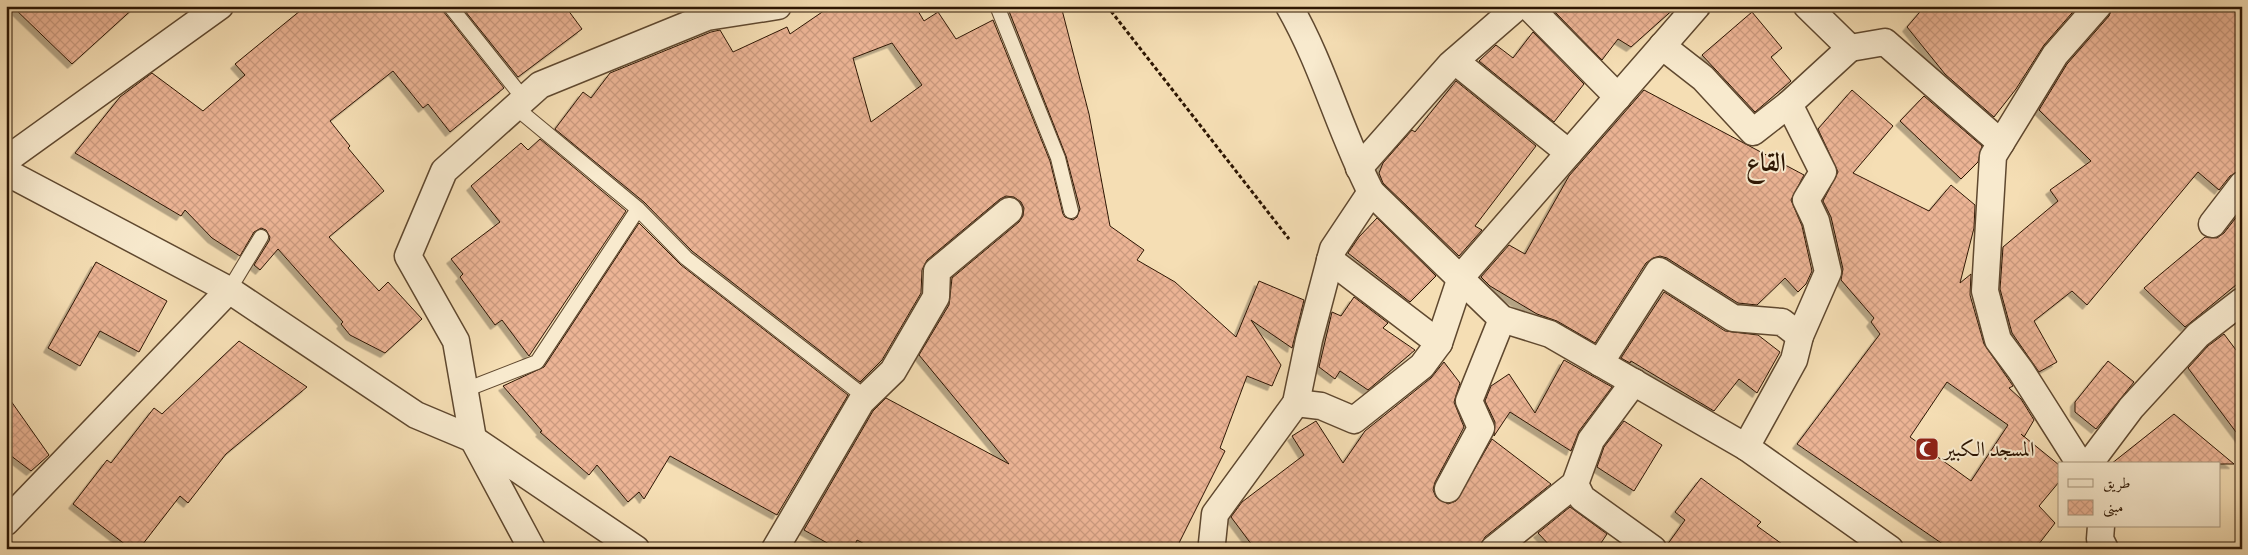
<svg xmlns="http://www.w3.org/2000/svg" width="2248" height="555" viewBox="0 0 2248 555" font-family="'IM FELL Double Pica',Amiri,serif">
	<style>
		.building { fill: url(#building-cross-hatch); stroke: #2d1603; fill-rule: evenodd; filter: url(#shadow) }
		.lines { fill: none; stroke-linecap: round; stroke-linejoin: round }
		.lane-casing { stroke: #5f482f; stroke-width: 16 }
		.street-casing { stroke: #5f482f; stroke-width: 29 }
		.path { stroke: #2d1603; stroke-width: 3; stroke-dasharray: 4 2.5; stroke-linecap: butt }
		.lane { stroke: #f8eace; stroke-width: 14 }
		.street { stroke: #f8eace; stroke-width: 26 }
		.labels { text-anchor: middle; stroke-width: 4; stroke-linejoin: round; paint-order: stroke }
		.poi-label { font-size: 21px; fill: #2d1603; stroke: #f8eace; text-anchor: start }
		.district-label { font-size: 26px; font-weight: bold; fill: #2d1603; stroke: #f8eace }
	</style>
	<defs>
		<pattern id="building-cross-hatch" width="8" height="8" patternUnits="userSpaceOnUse" patternTransform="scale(1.25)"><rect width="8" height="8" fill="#ecb495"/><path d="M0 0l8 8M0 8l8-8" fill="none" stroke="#cb9a7f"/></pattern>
		<filter id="shadow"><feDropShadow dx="-4.5" dy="4.5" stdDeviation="0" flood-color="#0004"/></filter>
	</defs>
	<rect width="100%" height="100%" fill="#f5deb4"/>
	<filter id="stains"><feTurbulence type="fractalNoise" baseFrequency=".004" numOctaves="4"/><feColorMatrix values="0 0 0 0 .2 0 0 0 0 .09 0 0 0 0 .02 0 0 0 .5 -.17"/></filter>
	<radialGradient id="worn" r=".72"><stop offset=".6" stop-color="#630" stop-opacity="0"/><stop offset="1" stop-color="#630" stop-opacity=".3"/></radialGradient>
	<g class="building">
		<path d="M12,6H136L72,64Z"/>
		<path d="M306,6H441L443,11L504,88L450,132L428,104L423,108L393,71L330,121L350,146L348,148L384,191L329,237L379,291L388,282L422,319L385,353L350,335L341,324L343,322L278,249L260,270L254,265L269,241L270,237L266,230L261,228L254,232L240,256L212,238L185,210L181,216L75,153L120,97L152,73L203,111L245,75L235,64Z"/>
		<path d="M461,6H565L582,29L518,77Z"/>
		<path d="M831,6H915L924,21L938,12L956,39L993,20L1050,161L1063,214L1065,217L1073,220L1077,217L1080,209L1066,156L1009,11L1018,6H1061L1089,114L1110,226L1144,250L1137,260L1175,282L1236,337L1259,281L1304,300L1292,348L1251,320L1281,365L1272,386L1247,376L1220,448L1225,451L1176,549H874L857,540L853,549H838L804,530L873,411L886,398L1009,464L919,355L949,305L952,278L1019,222L1023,216L1024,208L1021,202L1014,197L1006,196L1000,199L927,260L922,270L921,293L882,360L860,382L692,251L644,202L555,129L583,92L591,98L610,73L711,32L720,30L733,52L787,27L790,34ZM892,43L922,85L871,122L853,58Z"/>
		<path d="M1553,6H1677L1631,47L1618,39L1602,60L1551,8Z"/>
		<path d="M1925,6H2078L2044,45L2016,89L1994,117L1945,74L1907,27Z"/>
		<path d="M2113,6H2242V170L2230,176L2219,190L2198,172L2087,305L2072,291L2034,321L2057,362L2039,372L2012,333L2000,289L2003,247L2058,201L2050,190L2091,161L2039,110L2067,64L2109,16Z"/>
		<path d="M1752,12L1782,48L1771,57L1791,81L1755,112L1702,55Z"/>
		<path d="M1533,32L1584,84L1554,122L1479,61L1496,45L1513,58Z"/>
		<path d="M1456,81L1536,146L1475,226L1482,230L1459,256L1383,183L1379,173L1383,163L1412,130L1415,132Z"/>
		<path d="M1644,90L1804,175L1791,200L1802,226L1812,271L1806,284L1798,292L1785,278L1757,305L1738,303L1667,258L1660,256L1653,258L1646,263L1595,343L1557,321L1537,314L1490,286L1481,277L1509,245L1525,254L1569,176Z"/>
		<path d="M1852,90L1893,126L1853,173L1929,211L1951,185L1975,205L1974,228L1960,283L1971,274L1970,295L1984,344L2013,386L2009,388L2021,399L2034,420L2024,437L2021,434L2059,465V482L2039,506L2055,523L2035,549H1950L1797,444L1880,334L1871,322L1874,318L1841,280L1843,269L1831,217L1823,201L1838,172L1818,129ZM1947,382L2008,425L1971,481L1910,437Z"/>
		<path d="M1924,96L1982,146L1978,162L1961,179L1900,121Z"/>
		<path d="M540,139L626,211L529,356L502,320L495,325L460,277L463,274L451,259L500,222L471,186L521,143L528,150Z"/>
		<path d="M2242,210V280L2185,327L2144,288L2205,237L2217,238L2224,233Z"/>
		<path d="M1377,218L1436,276L1410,302L1348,253L1359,237Z"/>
		<path d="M639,223L681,265L848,395L777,515L670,456L644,499L639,492L628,502L597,465L589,475L540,432L542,431L503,386L544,367Z"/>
		<path d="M96,262L167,301L139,352L100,331L80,366L48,348Z"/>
		<path d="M1664,292L1725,331L1758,335L1780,352L1757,393L1739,379L1714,411L1631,361L1630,363L1621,358Z"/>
		<path d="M1354,297L1388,323L1383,328L1415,350L1368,390L1340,371L1335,379L1319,367L1332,312L1341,316Z"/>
		<path d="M2224,334L2242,358V440L2188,368L2208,346Z"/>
		<path d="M239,341L307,387L226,454L188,503L180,496L139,549H131L73,504L107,460L111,463L154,408L162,414Z"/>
		<path d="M1564,360L1612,387L1579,431L1571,451L1510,412L1494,436L1495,422L1485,401L1491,386L1509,374L1535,413Z"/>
		<path d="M2108,361L2134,382L2096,429L2075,412V402Z"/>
		<path d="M1444,362L1460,383L1454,402L1464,427L1435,482L1433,490L1436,497L1448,504L1456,501L1492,439L1551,484L1485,537L1478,549H1255L1231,517L1242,502L1304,455L1292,436L1316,421L1343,463L1365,431L1431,378Z"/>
		<path d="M6,394L49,455L31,471L6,452Z"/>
		<path d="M2174,414L2234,464H2111Z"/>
		<path d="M1624,421L1662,445L1634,491L1597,467L1604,447Z"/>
		<path d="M1701,478L1761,522L1757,526L1789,549H1668L1667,545L1685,520L1675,512Z"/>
		<path d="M1570,507L1607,534L1597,549H1553L1538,533Z"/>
	</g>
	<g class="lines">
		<g class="lane-casing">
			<g id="lane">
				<path d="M450,6L524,99"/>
				<path d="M997,6L1058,158L1071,211"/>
				<path d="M515,107L638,209L686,258L865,397"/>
				<path d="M229,290L261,237"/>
				<path d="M465,390L537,362L638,209"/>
			</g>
		</g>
		<g class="street-casing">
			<g id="street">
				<path d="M1289,6C1323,65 1340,132 1371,192L1502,319L1550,334L1746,447L1890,549"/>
				<path d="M1528,6L1618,97"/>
				<path d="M1662,46L1703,78L1753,132L1789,104L1823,172L1806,200L1816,221L1828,272L1800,336L1794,360L1746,447"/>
				<path d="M1850,48L1885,42L2001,143"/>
				<path d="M1455,61L1569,153"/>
				<path d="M1789,104L1850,48L1807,6"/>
				<path d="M6,160L220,6"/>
				<path d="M1359,168L1450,65L1518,6"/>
				<path d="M6,172L229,290L416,415L473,439L636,549"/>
				<path d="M2212,224L2242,185"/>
				<path d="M1330,260L1439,343"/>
				<path d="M1600,363L1659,271L1733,318L1782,322L1800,336"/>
				<path d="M1296,403L1321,406L1354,420L1422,366L1439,343L1461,277L1697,6"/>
				<path d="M2080,464L2021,371L1998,340L1985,291L1993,156L2055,55L2098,6"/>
				<path d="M2089,464L2131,408L2198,335L2242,301"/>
				<path d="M1575,484L1582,498L1653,549"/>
				<path d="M1448,489L1481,428L1469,401L1502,319"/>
				<path d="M6,522L229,290"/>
				<path d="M2101,526L2100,539L2105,549"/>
				<path d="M1212,543L1215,514L1296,403L1309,340L1333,249L1371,192"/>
				<path d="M532,549L473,439L456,341L408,256L444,171L540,85L707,17L778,6"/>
				<path d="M775,549L861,402L893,371L936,297L937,271L1009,211"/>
				<path d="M1494,549L1575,484L1591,440L1634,382"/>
			</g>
		</g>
		<path class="path" d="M1107,6L1289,239"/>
		<use href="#lane" class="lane"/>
		<use href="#street" class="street"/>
	</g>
	<defs>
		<g id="mosque-square" transform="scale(1.25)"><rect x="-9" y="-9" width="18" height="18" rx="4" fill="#8f2418" stroke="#f8eace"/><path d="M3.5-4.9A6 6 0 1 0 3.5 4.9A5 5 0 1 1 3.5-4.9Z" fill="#fff"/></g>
	</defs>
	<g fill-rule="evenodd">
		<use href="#mosque-square" x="1927" y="449"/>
	</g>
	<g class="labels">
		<g class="poi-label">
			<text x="1944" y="456">المسجد الكبير</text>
		</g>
		<g class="district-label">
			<text x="1766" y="171">القاع</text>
		</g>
	</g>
	<rect width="2248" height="555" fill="none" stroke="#f5deb4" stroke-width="25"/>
	<rect x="8" y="8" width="2233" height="540" fill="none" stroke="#2d1603" stroke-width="2.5"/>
	<rect x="12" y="12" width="2223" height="530" fill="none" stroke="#2d1603"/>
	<rect x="2058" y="462" width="162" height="65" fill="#f8eace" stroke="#a7957d"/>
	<rect x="2068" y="479" width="25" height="8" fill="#f8eace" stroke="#a7957d"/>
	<text x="2103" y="488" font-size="15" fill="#2d1603">طريق</text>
	<rect x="2068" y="500" width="25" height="15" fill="url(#building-cross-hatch)" stroke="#a7957d"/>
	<text x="2103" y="512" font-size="15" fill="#2d1603">مبنى</text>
	<rect width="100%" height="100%" filter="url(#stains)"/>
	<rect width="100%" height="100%" fill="url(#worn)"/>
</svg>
